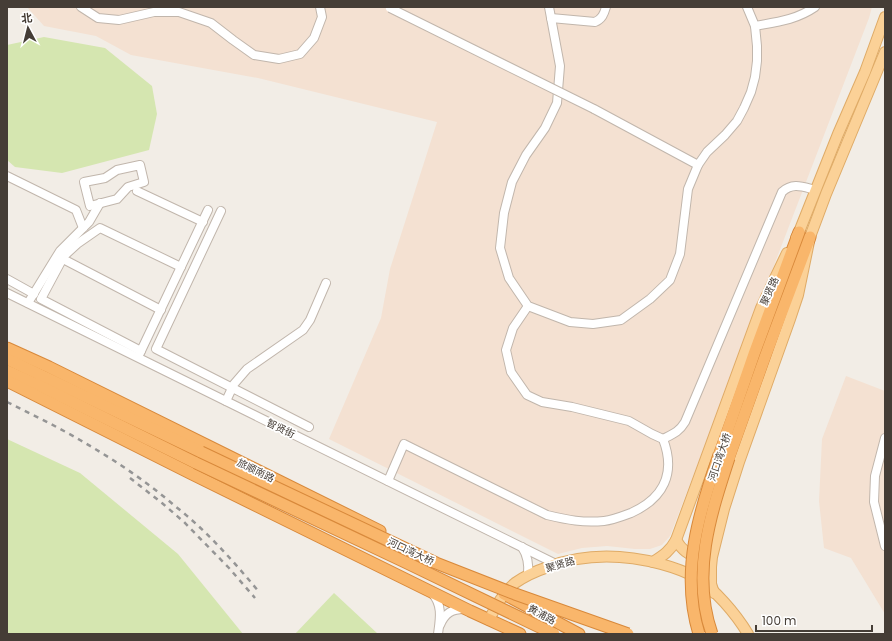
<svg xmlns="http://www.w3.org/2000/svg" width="892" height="641" viewBox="0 0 892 641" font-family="Poppins,'Noto Sans SC',sans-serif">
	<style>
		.commercial { fill: #f4e1d2 }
		.green { fill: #d5e6b0 }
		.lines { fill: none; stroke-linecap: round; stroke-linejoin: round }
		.minor-casing { stroke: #c1b6ac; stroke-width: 10 }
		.major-casing { stroke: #dfab67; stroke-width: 12 }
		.highway-casing { stroke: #d8893b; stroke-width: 13 }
		.minor { stroke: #fff; stroke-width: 8 }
		.major { stroke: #fbd197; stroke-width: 10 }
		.highway { stroke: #f9b66b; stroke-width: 11 }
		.rail { stroke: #959595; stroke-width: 2.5; stroke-dasharray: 5 5; stroke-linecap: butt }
		.minor-bridge-casing { stroke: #c1b6ac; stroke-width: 10; stroke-linecap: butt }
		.highway-bridge-casing { stroke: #d8893b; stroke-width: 13; stroke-linecap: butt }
		.minor-bridge { stroke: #fff; stroke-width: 8 }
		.highway-bridge { stroke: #f9b66b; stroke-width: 11 }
		.labels { text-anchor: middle; stroke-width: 3.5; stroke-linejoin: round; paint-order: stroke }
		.street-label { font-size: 10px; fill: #453d36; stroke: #fff }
	</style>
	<rect width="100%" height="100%" fill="#f2ede6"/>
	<g class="commercial">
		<path d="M27,7H872L869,18L670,536L662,545L650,549H635L607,546L582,548L558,554L329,439L381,318L390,269L437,122L258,78L131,55L96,36L44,26Z"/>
		<path d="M846,376L885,391V614L851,558L824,548L819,501L822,439Z"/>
	</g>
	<g class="green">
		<path d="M44,37L105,48L152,86L157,114L149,150L62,173L15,167L7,160V45Z"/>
		<path d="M7,439L80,473L178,554L243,634H7Z"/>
		<path d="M334,593L378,634H295Z"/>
	</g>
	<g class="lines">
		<g class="minor-casing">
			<g id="minor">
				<path d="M81,7L98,18L119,20L154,12H179L211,23L233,40L254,55L279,59L300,54L314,38L322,17L320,7"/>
				<path d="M549,7L560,66L557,103L545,128L526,155L512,182L504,213L500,248L509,278L528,306L570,322L593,324L621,320L650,299L670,280L680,254L688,189L698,165L707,152L725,135L737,121L744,108L751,92L755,77L757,61V46L755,26L747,7"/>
				<path d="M551,18L595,22C602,19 604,14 606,7"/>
				<path d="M755,26C777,22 796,20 815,7"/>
				<path d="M594,109L698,165"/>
				<path d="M140,165L144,182L128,187L117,199L90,206L84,182L105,178L117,170Z"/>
				<path d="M7,176L76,210L83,228"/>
				<path d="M137,191L203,222"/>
				<path d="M221,211L156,349L309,427"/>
				<path d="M63,259L161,310"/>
				<path d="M7,279L34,294"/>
				<path d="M7,293L556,564"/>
				<path d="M28,303L60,251L89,222L100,203"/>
				<path d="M141,351L41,299L64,256L77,244L100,228L181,267"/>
				<path d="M139,355L208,210"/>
				<path d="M226,401L234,384L247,369L303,330L310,320L326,283"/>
				<path d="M885,438L875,476L874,502L885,546"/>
				<path d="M663,439C673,434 679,432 685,422L782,192C793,182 803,187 816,190"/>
				<path d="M388,481L404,444L547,515C568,520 583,523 604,521C613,520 623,516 631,513C664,498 676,473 663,439L652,434L629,421L572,407L542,402L527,395L511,372L506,350L513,328L528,306"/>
				<path d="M522,547C528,556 529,565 528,575"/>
				<path d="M432,593C443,605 440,619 438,634"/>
				<path d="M440,625C445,613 452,609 464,609"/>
			</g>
		</g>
		<g class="major-casing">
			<g id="major">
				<path d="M796,238L799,232L838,134L865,72L885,17"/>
				<path d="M676,540C682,550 688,555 699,557"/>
				<path d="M653,562C664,555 670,551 676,540L761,308L775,278L787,253"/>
				<path d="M714,593L711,584V567L712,557L724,509L739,462L790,319L798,295L810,237L826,194L885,52"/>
				<path d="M489,620C496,606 503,593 515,583C525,576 536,571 548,567C585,553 623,554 661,564C672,567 684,571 695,577C715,589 736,614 748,634"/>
			</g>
		</g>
		<g class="highway-casing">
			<g id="highway">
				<path d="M7,348L49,367L380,531"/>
				<path d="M7,359L201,452"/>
				<path d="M7,371L42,387L196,463"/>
				<path d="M7,381L192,474L470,611L520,634"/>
				<path d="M719,455L754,354L799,232"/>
				<path d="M729,458L765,357L810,237"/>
				<path d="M504,594L579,634"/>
			</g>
		</g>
		<use href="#minor" class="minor"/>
		<use href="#major" class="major"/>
		<use href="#highway" class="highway"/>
		<g class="rail">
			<path d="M7,402C31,414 56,426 80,440C113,459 146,481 175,506C207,531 234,562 260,593"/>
			<path d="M130,478L162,503L184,522L229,568L255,598"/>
		</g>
		<g class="minor-bridge-casing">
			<path id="minor-bridge" d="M390,8L594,109"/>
		</g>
		<g class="highway-bridge-casing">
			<g id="highway-bridge">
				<path d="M201,452L436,563L515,594L628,634"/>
				<path d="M196,463L407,563L554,634"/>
				<path d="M699,634C680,573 699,512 719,455"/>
				<path d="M712,634C691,574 710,516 729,458"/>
			</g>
		</g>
		<use href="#minor-bridge" class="minor-bridge"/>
		<use href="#highway-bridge" class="highway-bridge"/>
	</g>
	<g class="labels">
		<g class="street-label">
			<text transform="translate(769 291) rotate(-66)" y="4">聚贤路</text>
			<text transform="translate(281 428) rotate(26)" y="4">智贤街</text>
			<text transform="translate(719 457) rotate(-71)" y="4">河口湾大桥</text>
			<text transform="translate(256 470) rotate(26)" y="4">旅顺南路</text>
			<text transform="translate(411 551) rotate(25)" y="4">河口湾大桥</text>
			<text transform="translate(560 564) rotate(-16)" y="4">聚贤路</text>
			<text transform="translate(542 614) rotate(28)" y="4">黄浦路</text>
		</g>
	</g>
	<rect width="892" height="641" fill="none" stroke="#453d36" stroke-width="16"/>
	<g transform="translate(28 28) rotate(353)" stroke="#ffffff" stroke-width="3" paint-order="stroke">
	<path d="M0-3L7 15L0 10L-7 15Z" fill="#453d36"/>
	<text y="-6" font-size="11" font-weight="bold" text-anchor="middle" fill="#453d36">北</text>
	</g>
	<path d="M756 625v6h116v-6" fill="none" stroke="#453d36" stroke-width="2"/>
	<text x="762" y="625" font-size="12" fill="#453d36" stroke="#ffffff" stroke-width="3" paint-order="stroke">100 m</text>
</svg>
